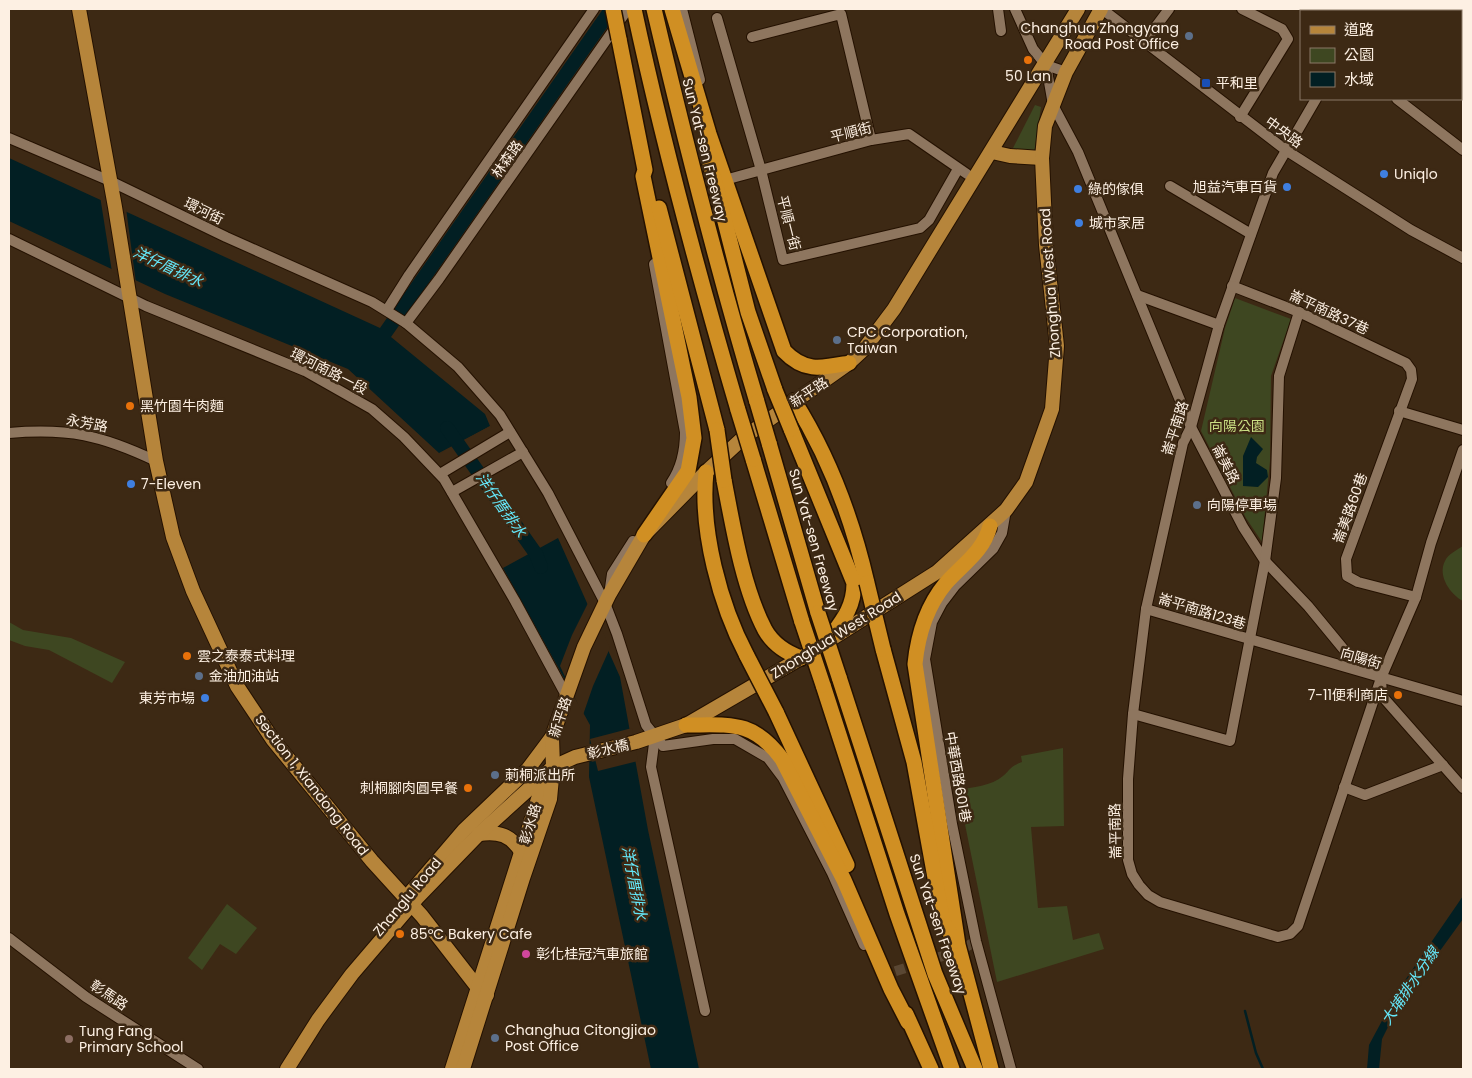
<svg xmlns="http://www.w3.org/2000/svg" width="1472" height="1078" viewBox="0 0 1472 1078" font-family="Poppins,'Noto Sans TC',sans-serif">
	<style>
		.green { fill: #3e4721 }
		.water { fill: #021f23 }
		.pier { fill: #3d2914 }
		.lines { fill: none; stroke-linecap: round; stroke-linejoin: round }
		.stream { stroke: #021f23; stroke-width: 2.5 }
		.river { stroke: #021f23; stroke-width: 14 }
		.minor-tunnel { stroke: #5a4733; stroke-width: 10; stroke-dasharray: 10 5; stroke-linecap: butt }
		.minor-casing { stroke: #241100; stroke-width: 12 }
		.major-casing { stroke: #241100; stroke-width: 16 }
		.highway-casing { stroke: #241100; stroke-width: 18 }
		.minor { stroke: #8e765f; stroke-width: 10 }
		.major { stroke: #b6853b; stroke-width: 14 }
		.highway { stroke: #d08f23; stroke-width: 15 }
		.highway-bridge-casing { stroke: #241100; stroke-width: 18; stroke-linecap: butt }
		.highway-bridge { stroke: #d08f23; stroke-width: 15 }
		.service-dot { fill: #5c6f8a; stroke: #3d2914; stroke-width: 2 }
		.food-dot { fill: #e8710a; stroke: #3d2914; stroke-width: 2 }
		.transit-dot { fill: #1a4fb4; stroke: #3d2914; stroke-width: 2 }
		.shop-dot { fill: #3f7fe0; stroke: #3d2914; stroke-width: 2 }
		.hotel-dot { fill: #d1479c; stroke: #3d2914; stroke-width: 2 }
		.education-dot { fill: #8d6e63; stroke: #3d2914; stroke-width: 2 }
		.labels { text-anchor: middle; stroke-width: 5; stroke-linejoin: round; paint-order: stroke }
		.poi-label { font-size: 14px; fill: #fdf0e3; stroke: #3d2914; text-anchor: start }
		.street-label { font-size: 14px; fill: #fdf0e3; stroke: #3d2914 }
		.park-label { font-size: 14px; fill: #cadf84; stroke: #3d2914 }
		.water-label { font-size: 15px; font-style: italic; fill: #64e8fa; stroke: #3d2914 }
	</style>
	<rect width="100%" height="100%" fill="#3d2914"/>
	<g class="green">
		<path d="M1035,105L1041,107L1034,154L1011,152Z"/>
		<path d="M1235,298L1291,319L1271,376L1270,461L1262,542L1246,518L1201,431L1225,328Z"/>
		<path d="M1463,546V601C1451,595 1437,576 1445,561C1448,554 1457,550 1463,546Z"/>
		<path d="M9,622L23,630L71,638L125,662L112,683L49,650L25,646L9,640Z"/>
		<path d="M1063,748L1064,826L1031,827L1038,908L1067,906L1073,940L1099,933L1104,949L997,982L958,790C972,787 992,786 1003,776C1012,768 1009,767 1022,762L1021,756Z"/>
		<path d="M227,904L257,928L236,954L220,944L202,970L188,958Z"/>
	</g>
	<g class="water">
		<path d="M603,9H620L391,337L485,414L490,426L439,453L348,369L165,294L9,221V158L380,328Z"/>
		<path d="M1251,437L1263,449L1257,457L1256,463L1267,470L1268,477L1258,487L1243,486V456Z"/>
		<path d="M558,538L620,677L648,830L699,1069H651L589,777L590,725L503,568Z"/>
		<path d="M1463,896V919L1395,1013L1382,1039L1379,1069H1367L1369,1045L1399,989Z"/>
	</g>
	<g class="pier">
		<path d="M100,196L126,208L136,283L112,272Z"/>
		<path d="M492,425L491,428L437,455Z"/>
		<path d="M589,601L610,648L593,686L583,715L560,666L572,635Z"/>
		<path d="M632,728L638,761L598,771L590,739Z"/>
	</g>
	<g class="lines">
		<path class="stream" d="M1245,1011L1256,1053L1263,1069"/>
		<path class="river" d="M447,428L536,554L541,567"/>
		<path class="minor-tunnel" d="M881,976L961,950L976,941"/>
		<g class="minor-casing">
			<g id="minor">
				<path d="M682,9L700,80"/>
				<path d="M998,9L1001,31"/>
				<path d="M1015,9L1033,49L1046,65L1066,72"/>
				<path d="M1102,9L1287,151L1411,230L1463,258"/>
				<path d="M1356,9L1360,11"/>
				<path d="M1432,11L1434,9"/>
				<path d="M717,18L761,170L783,260L920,228L929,220L958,169"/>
				<path d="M752,37L841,14L871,140"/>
				<path d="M1145,41L1169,9"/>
				<path d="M1046,65L1053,105L1078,152L1191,427L1243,527L1265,561L1308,606L1350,657L1381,678L1382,696L1463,788"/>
				<path d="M1316,99L1273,173L1219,325L1191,427L1183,443L1146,609L1133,714L1128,779V860L1132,874L1139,885L1148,895L1160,902L1278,937L1290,934L1298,926L1381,678L1416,597L1431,543L1463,450"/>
				<path d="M1397,99L1463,150"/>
				<path d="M1240,117L1288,39L1282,29L1242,9"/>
				<path d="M9,138L110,181L226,237L372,302L406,323L458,367L500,415L548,493L605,603L617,634L646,725L663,746L713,739H735L768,758L783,778L832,873L864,945"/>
				<path d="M732,178L871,140L909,134L967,174"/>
				<path d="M1170,186L1251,234"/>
				<path d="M9,239L146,306L305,371L372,409L404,437L444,479L515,601L567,697"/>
				<path d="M654,264L685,432C685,451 682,467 671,483"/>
				<path d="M1232,286L1299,312L1406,363L1411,370L1412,379L1346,559L1347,576L1358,582L1416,597"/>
				<path d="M1137,295L1219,325"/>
				<path d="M387,310L409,275L594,9"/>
				<path d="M406,323L439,279L628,9"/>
				<path d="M1399,411L1463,430"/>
				<path d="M9,433C69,428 101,435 156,461"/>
				<path d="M440,474L510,432"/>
				<path d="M452,492L523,452"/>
				<path d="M1006,510L1002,533L993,549L955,586L942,603L932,622L925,659L952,824L976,941L1011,1069"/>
				<path d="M610,588L612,574L633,541"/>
				<path d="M1146,609L1463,701"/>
				<path d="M1133,714L1230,741L1265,561L1276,478L1279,376L1299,312"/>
				<path d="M655,736L651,767L705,1011"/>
				<path d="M1344,787L1365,795L1443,765"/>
				<path d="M9,938L86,997L198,1069"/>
			</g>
		</g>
		<g class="major-casing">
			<g id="major">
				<path d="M79,9L115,207L156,461L173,537L193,591L237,686L273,740L372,861L422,916L478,988L487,995"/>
				<path d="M992,152L1010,156L1042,158"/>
				<path d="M479,834C499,831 511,835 522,853"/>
				<path d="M405,899L464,830L528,769L552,737"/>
				<path d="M287,1069L318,1020L352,974L417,898L479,834L553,767L575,757L636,742L686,725L801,658L937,572L1006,510L1026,482L1052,409L1057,346L1046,245L1042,158L1045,126L1066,72L1101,9"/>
				<path d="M452,1069L539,796L550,775"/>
				<path d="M463,1069L523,878L550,799L553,767L552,737L584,647L609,595L644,535L706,472L743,438L849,363L864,349L894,309L1078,9"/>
			</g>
		</g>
		<g class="highway-casing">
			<g id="highway">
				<path d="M634,9C663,144 699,277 738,410"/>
				<path d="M654,9C685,141 718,272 757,402"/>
				<path d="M672,9L709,134L784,351C805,373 822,368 849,363"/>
				<path d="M619,39L645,170L643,176L689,397L694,438L688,471L644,535"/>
				<path d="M710,163L748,312L775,390"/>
				<path d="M659,208L717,430"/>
				<path d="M794,401C830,458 852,518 867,583"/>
				<path d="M791,429L854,583C854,607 843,620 829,639"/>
				<path d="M769,443L818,613"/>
				<path d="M753,459L802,622"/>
				<path d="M706,472C700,530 720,605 747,656"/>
				<path d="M724,480C733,527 743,588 765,630C773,644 787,653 801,658"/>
				<path d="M990,526C983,552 964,563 946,583C926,607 918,634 915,664L958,945L991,1069"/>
				<path d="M883,649L914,762L943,922L955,941"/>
				<path d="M839,677L935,974L975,1069"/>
				<path d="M823,685L897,914L952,1069"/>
				<path d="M776,712L847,865"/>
				<path d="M686,725C731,725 753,720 782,759L844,880L891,989L908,1022"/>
				<path d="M906,1014L931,1069"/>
			</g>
		</g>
		<use href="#minor" class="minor"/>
		<use href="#major" class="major"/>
		<use href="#highway" class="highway"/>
		<g class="highway-bridge-casing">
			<g id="highway-bridge">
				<path d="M613,9L619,39"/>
				<path d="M775,390L791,429"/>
				<path d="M757,402L769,443"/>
				<path d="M738,410L753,459"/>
				<path d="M717,430L724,480"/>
				<path d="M867,583L883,649"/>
				<path d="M818,613L839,677"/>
				<path d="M802,622L823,685"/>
				<path d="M747,656L776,712"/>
			</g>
		</g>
		<use href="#highway-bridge" class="highway-bridge"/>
	</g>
	<g class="service-dot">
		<circle cx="1189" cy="36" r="5"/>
		<circle cx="837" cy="340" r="5"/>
		<circle cx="1197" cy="505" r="5"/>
		<circle cx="199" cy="676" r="5"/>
		<circle cx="495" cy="775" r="5"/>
		<circle cx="495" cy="1038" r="5"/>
	</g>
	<g class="food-dot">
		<circle cx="1028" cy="60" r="5"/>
		<circle cx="130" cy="406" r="5"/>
		<circle cx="187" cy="656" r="5"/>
		<circle cx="1398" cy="695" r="5"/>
		<circle cx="468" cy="788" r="5"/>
		<circle cx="400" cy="934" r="5"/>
	</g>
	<rect class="transit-dot" x="1201" y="78" width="10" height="10" rx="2.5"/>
	<g class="shop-dot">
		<circle cx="1384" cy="174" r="5"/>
		<circle cx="1287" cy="187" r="5"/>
		<circle cx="1078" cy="189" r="5"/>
		<circle cx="1079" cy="223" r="5"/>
		<circle cx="131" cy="484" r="5"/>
		<circle cx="205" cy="698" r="5"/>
	</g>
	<circle class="hotel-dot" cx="526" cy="954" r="5"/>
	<circle class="education-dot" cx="69" cy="1039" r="5"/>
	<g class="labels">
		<g class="poi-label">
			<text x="1179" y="33" text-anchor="end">Changhua Zhongyang<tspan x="1179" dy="16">Road Post Office</tspan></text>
			<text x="1028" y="81" text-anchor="middle">50 Lan</text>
			<text x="1216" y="88">平和里</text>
			<text x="1394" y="179">Uniqlo</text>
			<text x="1277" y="192" text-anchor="end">旭益汽車百貨</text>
			<text x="1088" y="194">綠的傢俱</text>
			<text x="1089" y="228">城市家居</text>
			<text x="847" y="337">CPC Corporation,<tspan x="847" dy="16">Taiwan</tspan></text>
			<text x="140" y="411">黑竹園牛肉麵</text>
			<text x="141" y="489">7-Eleven</text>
			<text x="1207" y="510">向陽停車場</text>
			<text x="197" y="661">雲之泰泰式料理</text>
			<text x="209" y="681">金油加油站</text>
			<text x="1388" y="700" text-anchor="end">7-11便利商店</text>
			<text x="195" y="703" text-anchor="end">東芳市場</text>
			<text x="505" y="780">莿桐派出所</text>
			<text x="458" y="793" text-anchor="end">刺桐腳肉圓早餐</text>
			<text x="410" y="939">85°C Bakery Cafe</text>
			<text x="536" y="959">彰化桂冠汽車旅館</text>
			<text x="505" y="1035">Changhua Citongjiao<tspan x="505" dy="16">Post Office</tspan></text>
			<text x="79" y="1036">Tung Fang<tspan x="79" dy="16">Primary School</tspan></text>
		</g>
		<g class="street-label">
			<text transform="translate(851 132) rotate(-14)" y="5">平順街</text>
			<text transform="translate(1284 132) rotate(36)" y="5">中央路</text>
			<text transform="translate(705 150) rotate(76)" y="5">Sun Yat-sen Freeway</text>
			<text transform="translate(507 159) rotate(-55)" y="5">林森路</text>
			<text transform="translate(204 211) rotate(26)" y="5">環河街</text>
			<text transform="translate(789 223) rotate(76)" y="5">平順一街</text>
			<text transform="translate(1050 283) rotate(-94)" y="5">Zhonghua West Road</text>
			<text transform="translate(1329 312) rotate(25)" y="5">崙平南路37巷</text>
			<text transform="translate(329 371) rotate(27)" y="5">環河南路一段</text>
			<text transform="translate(809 392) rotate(-33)" y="5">新平路</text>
			<text transform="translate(87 423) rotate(10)" y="5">永芳路</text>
			<text transform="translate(1175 428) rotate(-72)" y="5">崙平南路</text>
			<text transform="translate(1226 464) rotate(63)" y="5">崙美路</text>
			<text transform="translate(1350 508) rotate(-70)" y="5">崙美路60巷</text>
			<text transform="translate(814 540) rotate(74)" y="5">Sun Yat-sen Freeway</text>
			<text transform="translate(1202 611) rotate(17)" y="5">崙平南路123巷</text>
			<text transform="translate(836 635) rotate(-32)" y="5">Zhonghua West Road</text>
			<text transform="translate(1361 658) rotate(16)" y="5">向陽街</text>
			<text transform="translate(560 717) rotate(-72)" y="5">新平路</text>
			<text transform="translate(608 749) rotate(-14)" y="5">彰水橋</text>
			<text transform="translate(958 777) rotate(80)" y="5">中華西路601巷</text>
			<text transform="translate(312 785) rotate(52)" y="5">Section 1, Xiandong Road</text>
			<text transform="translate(530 824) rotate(-73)" y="5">彰水路</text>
			<text transform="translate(1115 831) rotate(-91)" y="5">崙平南路</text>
			<text transform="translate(407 897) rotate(-50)" y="5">Zhanglu Road</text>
			<text transform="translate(938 924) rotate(71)" y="5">Sun Yat-sen Freeway</text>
			<text transform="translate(109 995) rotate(34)" y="5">彰馬路</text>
		</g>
		<g class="park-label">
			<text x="1237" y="431">向陽公園</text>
		</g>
		<g class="water-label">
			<text transform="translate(168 267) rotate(25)" y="5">洋仔厝排水</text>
			<text transform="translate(501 505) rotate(55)" y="5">洋仔厝排水</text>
			<text transform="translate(634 883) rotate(79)" y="5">洋仔厝排水</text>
			<text transform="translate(1410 986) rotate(-56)" y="5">大埔排水分線</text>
		</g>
	</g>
	<rect width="1472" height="1078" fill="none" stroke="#fdf0e3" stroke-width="20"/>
	<rect x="1300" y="10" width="162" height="90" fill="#3d2914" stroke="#8a7967"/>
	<rect x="1310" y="26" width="25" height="8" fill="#b6853b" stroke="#8a7967"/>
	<text x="1344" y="35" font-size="15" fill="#fdf0e3">道路</text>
	<rect x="1310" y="48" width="25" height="15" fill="#3e4721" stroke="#8a7967"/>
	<text x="1344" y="60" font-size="15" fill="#fdf0e3">公園</text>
	<rect x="1310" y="72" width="25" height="15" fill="#021f23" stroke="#8a7967"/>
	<text x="1344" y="85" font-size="15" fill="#fdf0e3">水域</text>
</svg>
